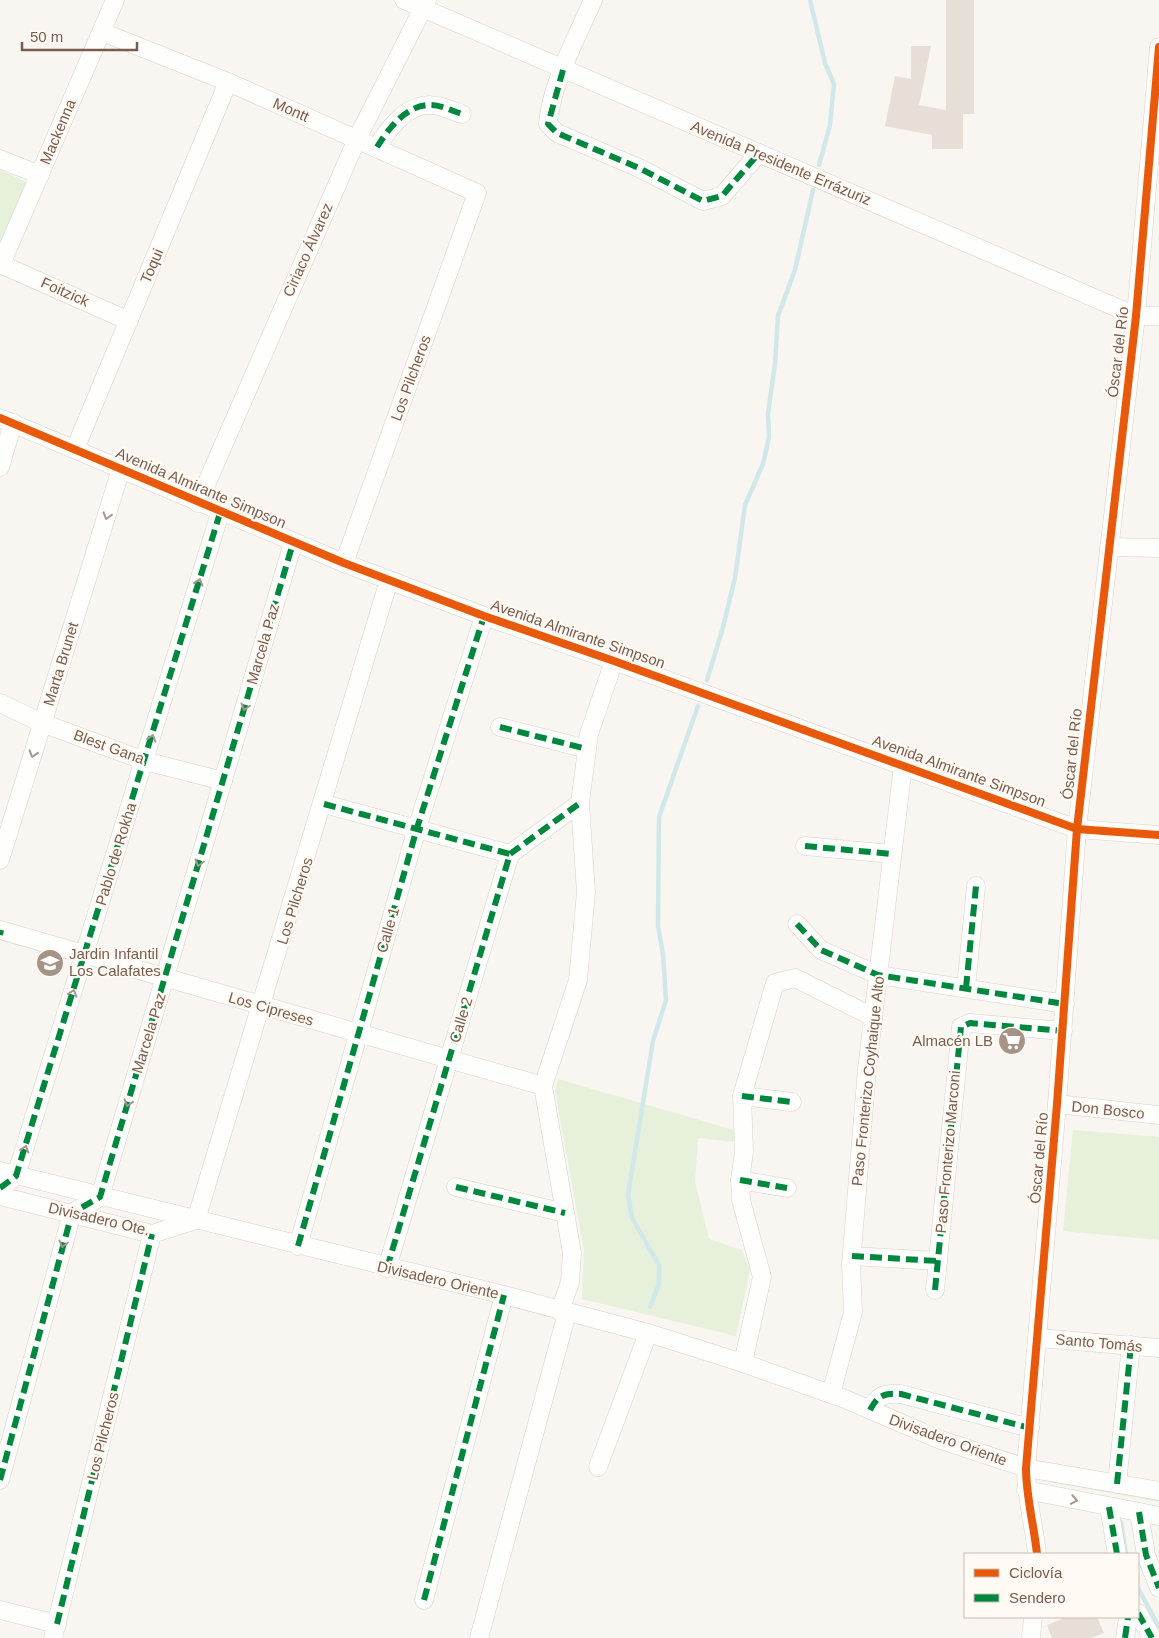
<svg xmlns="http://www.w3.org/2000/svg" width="1159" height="1638" viewBox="0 0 1159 1638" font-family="Arial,sans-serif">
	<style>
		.green { fill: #e7f0db }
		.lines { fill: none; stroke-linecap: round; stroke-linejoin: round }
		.stream { stroke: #d0e8ea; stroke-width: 4.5 }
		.building { fill: #e6ded7 }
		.minor-casing { stroke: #d7d1cb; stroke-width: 19 }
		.minor { stroke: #fefefd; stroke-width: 18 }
		.quiet { stroke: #00873e; stroke-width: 6; stroke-dasharray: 12 6; stroke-linecap: butt }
		.cycleway-casing { stroke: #fffaf3; stroke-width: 11 }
		.cycleway { stroke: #e8590c; stroke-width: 8 }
		.oneway { stroke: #a8958b }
		.labels { text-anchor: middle; stroke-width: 4.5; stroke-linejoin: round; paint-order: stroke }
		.street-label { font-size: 15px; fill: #7a5c4d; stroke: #fffaf3 }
		.poi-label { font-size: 15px; fill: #7a5c4d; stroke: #fffaf3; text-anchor: start }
	</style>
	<rect width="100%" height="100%" fill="#f9f5f0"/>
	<g class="green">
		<path d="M0,170L33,185L0,258Z"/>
		<path d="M558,1079L734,1130L735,1142L698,1138L695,1182L709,1239L742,1250L750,1270L736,1336L582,1299L584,1250L555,1091Z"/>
		<path d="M1073,1130L1159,1137V1240L1063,1231Z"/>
		<path d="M1040,1479L1159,1495V1502L1043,1481Z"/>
	</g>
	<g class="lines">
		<g class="stream">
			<path d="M810,0L825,63L834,84L830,125L819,165"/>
			<path d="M707,680L722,631L735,578L745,505L763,464L769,437L768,413L775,364L778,316L795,270L813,190"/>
			<path d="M650,1307L659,1284V1265L632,1218L628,1195L653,1041L666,1000L663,954L658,926L659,817L698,706"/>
			<path d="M1121,1522L1126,1554"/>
			<path d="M1138,1588L1159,1627"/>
		</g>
	</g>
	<g class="building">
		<path d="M946,0H974V114H963V149H932V135L885,126L895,76L911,79V46H931L919,105L946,110Z"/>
		<path d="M1067,1617H1097L1104,1633L1091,1638H1052L1047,1625Z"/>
	</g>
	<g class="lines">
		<g class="minor-casing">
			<g id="minor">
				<path d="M404,0L1136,316H1159"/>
				<path d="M593,0C577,37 551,84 548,124L557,133L639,168L703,201L722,196L759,153"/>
				<path d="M102,32L228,82L477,193L344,563"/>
				<path d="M377,147C388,129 407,104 431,105C441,105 452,111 462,114"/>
				<path d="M0,159L40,175"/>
				<path d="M0,264L129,321"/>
				<path d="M1,264L115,0"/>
				<path d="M0,418L344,563L484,616L614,661L1077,829L1159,835"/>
				<path d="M75,449L228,82"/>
				<path d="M0,467L13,423"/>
				<path d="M198,503L357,139L427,0"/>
				<path d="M1109,547L1159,548"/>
				<path d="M0,703L42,723L145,761L223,781"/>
				<path d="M500,727L587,749"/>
				<path d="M324,804L510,854"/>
				<path d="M805,846L892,854"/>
				<path d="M0,860L121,469"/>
				<path d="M797,924L821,950L878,975L1065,1004"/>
				<path d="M0,930L543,1086"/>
				<path d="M966,988L976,886"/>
				<path d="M742,1096L792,1102"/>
				<path d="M1057,1104L1159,1115"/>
				<path d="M0,1171L504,1295L648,1333L743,1363L845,1399L938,1439L1026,1468L1159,1491"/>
				<path d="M740,1180L787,1188"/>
				<path d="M8,1182L16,1176L220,513"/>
				<path d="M456,1187L565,1213"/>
				<path d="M0,1196L152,1234L196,1220L389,580"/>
				<path d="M298,1246L417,828L484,616"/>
				<path d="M852,1256L938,1261"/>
				<path d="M387,1268L510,854L580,803"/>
				<path d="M935,1290L961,1027L970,1023L1063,1031"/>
				<path d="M560,1311L570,1282L572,1253L543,1086L578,980L586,892L580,803L589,734L614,661"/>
				<path d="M1039,1338L1159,1348"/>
				<path d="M743,1363L762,1277L741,1200L740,1180L744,1152L742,1096L775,983L795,978L873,1017"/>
				<path d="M831,1394L853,1312L851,1264L867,1069L903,765"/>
				<path d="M870,1410C878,1395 884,1393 901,1394L1030,1428"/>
				<path d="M598,1467L648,1333"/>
				<path d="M0,1480L72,1213L100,1197L293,543"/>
				<path d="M1117,1484L1131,1345"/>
				<path d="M1026,1490L1159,1516"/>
				<path d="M1109,1507L1117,1554"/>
				<path d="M1139,1512L1146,1555L1159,1588"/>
				<path d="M1037,1554C1034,1525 1026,1497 1026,1468L1057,1104L1077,829L1136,316L1159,47"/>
				<path d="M424,1600L504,1295"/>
				<path d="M0,1610L57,1624"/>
				<path d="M1138,1613L1152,1638"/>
				<path d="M53,1638L152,1234"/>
				<path d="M479,1638L567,1313"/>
				<path d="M1031,1638L1033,1617"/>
				<path d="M1125,1638L1128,1617"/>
			</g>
		</g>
		<use href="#minor" class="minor"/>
		<g class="quiet">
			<path d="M563,70L548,124L557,133L639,168L703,201L722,196L759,153"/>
			<path d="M377,147C388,129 407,104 431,105C441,105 452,111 462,114"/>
			<path d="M500,727L587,749"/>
			<path d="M324,804L510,854"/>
			<path d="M805,846L892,854"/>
			<path d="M797,924L821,950L878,975L1065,1004"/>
			<path d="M0,935L1,930"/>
			<path d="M966,988L976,886"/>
			<path d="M742,1096L792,1102"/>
			<path d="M740,1180L787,1188"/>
			<path d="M456,1187L565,1213"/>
			<path d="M0,1188L16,1176L220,513"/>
			<path d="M298,1246L417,828L484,616"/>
			<path d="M852,1256L938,1261"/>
			<path d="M387,1268L510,854L580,803"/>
			<path d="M935,1290L961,1027L970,1023L1063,1031"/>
			<path d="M870,1410C878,1395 884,1393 901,1394L1030,1428"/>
			<path d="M0,1480L72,1213L100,1197L293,543"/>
			<path d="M1117,1484L1131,1345"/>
			<path d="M1109,1507L1117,1554"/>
			<path d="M1139,1512L1146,1555L1159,1588"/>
			<path d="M424,1600L504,1295"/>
			<path d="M1138,1613L1152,1638"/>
			<path d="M57,1624L152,1234"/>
			<path d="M1125,1638L1128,1617"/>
		</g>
		<g class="cycleway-casing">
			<g id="cycleway">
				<path d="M0,418L344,563L484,616L614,661L1077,829L1159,835"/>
				<path d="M1037,1554C1034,1525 1026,1497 1026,1468L1057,1104L1077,829L1136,316L1159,47"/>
			</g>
		</g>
		<use href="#cycleway" class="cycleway"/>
	</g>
	<defs><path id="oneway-chevron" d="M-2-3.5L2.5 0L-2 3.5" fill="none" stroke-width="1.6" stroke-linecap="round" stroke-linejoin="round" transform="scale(1.25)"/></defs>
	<g class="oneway">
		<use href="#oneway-chevron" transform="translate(107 516) rotate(107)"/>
		<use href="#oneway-chevron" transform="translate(199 582) rotate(-73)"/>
		<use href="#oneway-chevron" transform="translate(245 707) rotate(106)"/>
		<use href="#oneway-chevron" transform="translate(152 738) rotate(-73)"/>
		<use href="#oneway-chevron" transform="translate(33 754) rotate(107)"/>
		<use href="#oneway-chevron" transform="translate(199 863) rotate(106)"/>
		<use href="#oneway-chevron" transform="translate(73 993) rotate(-73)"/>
		<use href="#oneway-chevron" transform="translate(128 1103) rotate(107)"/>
		<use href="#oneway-chevron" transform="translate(25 1149) rotate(-73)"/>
		<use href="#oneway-chevron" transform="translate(63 1244) rotate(105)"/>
		<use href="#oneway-chevron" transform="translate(1074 1500) rotate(11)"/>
	</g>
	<defs>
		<g id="school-disc" transform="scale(1.4375)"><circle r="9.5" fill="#a69286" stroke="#fffaf3"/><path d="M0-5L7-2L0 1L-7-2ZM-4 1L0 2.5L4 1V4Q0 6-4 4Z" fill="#fff"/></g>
		<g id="supermarket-disc" transform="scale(1.4375)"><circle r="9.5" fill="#a69286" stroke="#fffaf3"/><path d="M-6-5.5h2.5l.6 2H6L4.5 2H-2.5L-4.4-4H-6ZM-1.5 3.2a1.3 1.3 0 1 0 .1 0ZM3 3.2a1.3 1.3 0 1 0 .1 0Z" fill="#fff"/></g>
	</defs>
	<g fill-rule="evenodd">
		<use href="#school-disc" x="50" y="963"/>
		<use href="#supermarket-disc" x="1012" y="1041"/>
	</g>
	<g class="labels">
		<g class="street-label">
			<text transform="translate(291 110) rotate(24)" y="5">Montt</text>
			<text transform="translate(58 132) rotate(-67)" y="5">Mackenna</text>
			<text transform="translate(781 163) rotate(23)" y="5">Avenida Presidente Errázuriz</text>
			<text transform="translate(308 250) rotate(-66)" y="5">Ciriaco Álvarez</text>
			<text transform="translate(152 266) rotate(-67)" y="5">Toqui</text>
			<text transform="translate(65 292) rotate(24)" y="5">Foitzick</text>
			<text transform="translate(1118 352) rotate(-83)" y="5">Óscar del Río</text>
			<text transform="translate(411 378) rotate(-70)" y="5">Los Pilcheros</text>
			<text transform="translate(201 488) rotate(23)" y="5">Avenida Almirante Simpson</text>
			<text transform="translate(578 634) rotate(19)" y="5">Avenida Almirante Simpson</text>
			<text transform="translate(263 644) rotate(-74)" y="5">Marcela Paz</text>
			<text transform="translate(61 664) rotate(-73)" y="5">Marta Brunet</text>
			<text transform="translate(109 747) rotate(20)" y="5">Blest Gana</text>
			<text transform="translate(1072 754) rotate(-84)" y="5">Óscar del Río</text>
			<text transform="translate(959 771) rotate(20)" y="5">Avenida Almirante Simpson</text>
			<text transform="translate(116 854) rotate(-73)" y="5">Pablo de Rokha</text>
			<text transform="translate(295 901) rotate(-73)" y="5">Los Pilcheros</text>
			<text transform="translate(388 930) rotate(-74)" y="5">Calle 1</text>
			<text transform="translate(271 1009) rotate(16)" y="5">Los Cipreses</text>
			<text transform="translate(461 1020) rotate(-73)" y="5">Calle 2</text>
			<text transform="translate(149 1033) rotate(-73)" y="5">Marcela Paz</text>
			<text transform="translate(868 1081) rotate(-84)" y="5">Paso Fronterizo Coyhaique Alto</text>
			<text transform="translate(1108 1110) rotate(6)" y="5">Don Bosco</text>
			<text transform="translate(948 1152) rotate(-85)" y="5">Paso Fronterizo Marconi</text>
			<text transform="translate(1039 1158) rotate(-85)" y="5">Óscar del Río</text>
			<text transform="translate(99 1219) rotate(13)" y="5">Divisadero Ote.</text>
			<text transform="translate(438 1280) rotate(13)" y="5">Divisadero Oriente</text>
			<text transform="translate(1099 1343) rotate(5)" y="5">Santo Tomás</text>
			<text transform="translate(103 1436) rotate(-76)" y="5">Los Pilcheros</text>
			<text transform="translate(948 1440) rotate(20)" y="5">Divisadero Oriente</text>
		</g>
		<g class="poi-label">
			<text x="69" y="959">Jardin Infantil<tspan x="69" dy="17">Los Calafates</tspan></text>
			<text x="993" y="1046" text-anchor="end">Almacén LB</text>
		</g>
	</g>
	<rect x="964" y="1553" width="175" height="65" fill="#fffaf3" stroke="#cabbb1"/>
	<rect x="974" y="1569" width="25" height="8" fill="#e8590c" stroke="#cabbb1"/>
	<text x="1009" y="1578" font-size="15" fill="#7a5c4d">Ciclovía</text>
	<rect x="974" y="1594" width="25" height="8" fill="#00873e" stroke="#cabbb1"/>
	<text x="1009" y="1603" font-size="15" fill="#7a5c4d">Sendero</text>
	<path d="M22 42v8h115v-8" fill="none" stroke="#7a5c4d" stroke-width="2.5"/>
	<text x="30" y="42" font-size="15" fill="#7a5c4d" stroke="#fffaf3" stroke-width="4" paint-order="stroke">50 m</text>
</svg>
